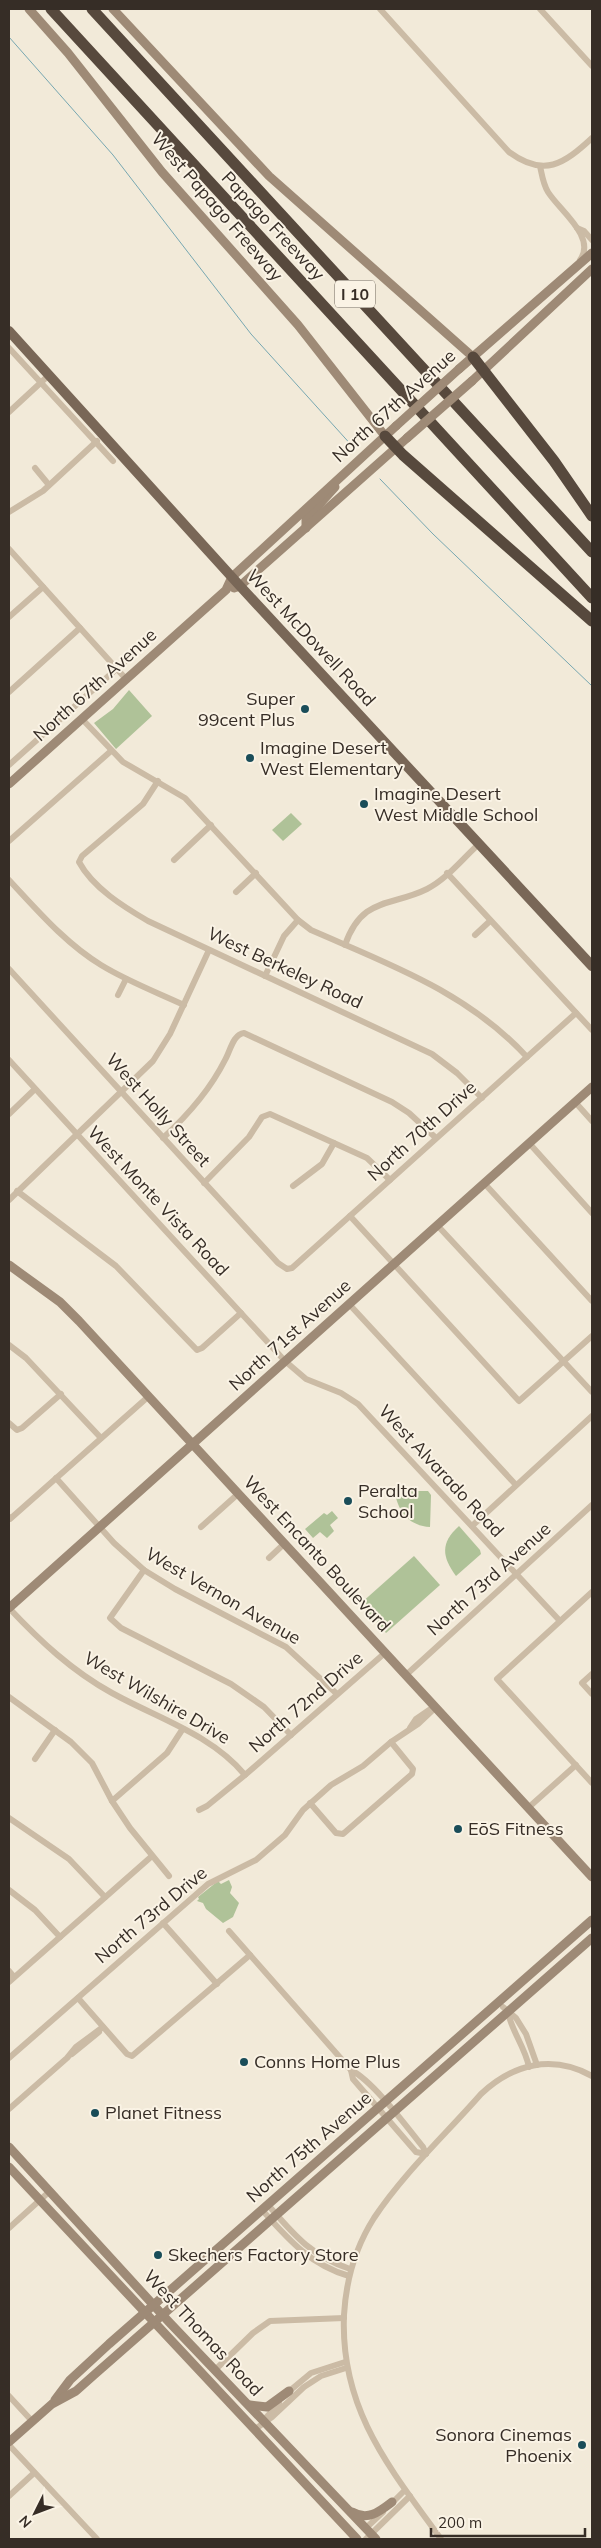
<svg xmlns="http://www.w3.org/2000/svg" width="601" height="2548" viewBox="0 0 601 2548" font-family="Mulish,sans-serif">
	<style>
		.green { fill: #afc298 }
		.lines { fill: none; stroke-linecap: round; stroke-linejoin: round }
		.stream { stroke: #77a7b1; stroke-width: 1 }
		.street { stroke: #cbbba5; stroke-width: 6 }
		.secondary { stroke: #9e8a76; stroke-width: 9 }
		.primary { stroke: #796757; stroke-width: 10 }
		.highway { stroke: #57493d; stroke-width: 11 }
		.secondary-bridge { stroke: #9e8a76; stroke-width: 9 }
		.poi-dot { fill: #1a4d59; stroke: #faf3e5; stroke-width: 2 }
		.labels { text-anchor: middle; stroke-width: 4; stroke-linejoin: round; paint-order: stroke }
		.shield { fill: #faf3e5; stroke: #71685f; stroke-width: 1 }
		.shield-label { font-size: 16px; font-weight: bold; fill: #362d26 }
		.street-label { font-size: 18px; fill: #362d26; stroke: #faf3e5 }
		.poi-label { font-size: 18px; fill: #362d26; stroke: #faf3e5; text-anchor: start }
	</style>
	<rect width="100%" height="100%" fill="#f2ead9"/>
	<g class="green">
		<path d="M129,690L152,716L116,749L94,723L113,709Z"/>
		<path d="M291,813L302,824L283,841L272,830Z"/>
		<path d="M395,1491H428L431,1495L430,1527C409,1526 397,1511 395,1491Z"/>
		<path d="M332,1511L338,1518L330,1525L334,1531L327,1538L320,1532L313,1538L305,1529L324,1513L327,1515Z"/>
		<path d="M459,1526L480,1550L481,1554L456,1576C442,1557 440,1543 459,1526Z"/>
		<path d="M414,1556L440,1585L386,1633L360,1604Z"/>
		<path d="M229,1880L232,1887L230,1893L239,1903L233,1917L223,1923L206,1909L203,1903L197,1901L199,1899L198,1897L218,1881L221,1884Z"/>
	</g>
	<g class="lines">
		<g class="stream">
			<path d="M9,37L113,155L251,334L354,448"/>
			<path d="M380,479L433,534L592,686"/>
		</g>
		<g class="street">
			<path d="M380,9L509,152C544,178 564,164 592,138"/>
			<path d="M540,9L592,66"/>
			<path d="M540,166C542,175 543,184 548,192C559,210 597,237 580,260"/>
			<path d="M577,228L584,231L592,240"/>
			<path d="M9,348L113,461"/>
			<path d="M9,412L49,375"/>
			<path d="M35,468L49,485"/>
			<path d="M9,512L43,491L97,441"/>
			<path d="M9,549L126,679"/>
			<path d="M9,617L43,587"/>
			<path d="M9,692L80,628"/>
			<path d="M82,719L123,762L185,798L298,920L311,930C391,965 467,992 527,1057"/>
			<path d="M9,765L132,655"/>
			<path d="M158,781L143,804L82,856L79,862C93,888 124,907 148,921L432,1054L457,1073L482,1098"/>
			<path d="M9,841L111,751"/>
			<path d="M174,860L211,825"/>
			<path d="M447,873L592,1030"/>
			<path d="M9,880C37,910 65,943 101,965C127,981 156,992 184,1005"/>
			<path d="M236,892L256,873"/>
			<path d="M475,935L490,921"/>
			<path d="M345,945C362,896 391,907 427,889C447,879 463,858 480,843"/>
			<path d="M9,969L278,1263L287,1269L292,1268L576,1013"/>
			<path d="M265,976L284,936L298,920"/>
			<path d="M118,995L126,979"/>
			<path d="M9,1060L285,1361L306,1379L341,1393L358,1404L560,1621"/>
			<path d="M575,1102L592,1121"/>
			<path d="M9,1114L35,1089"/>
			<path d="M163,1138C188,1115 210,1090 225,1060C230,1052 233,1034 244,1033L392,1102L409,1113L436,1138"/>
			<path d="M529,1143L592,1213"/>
			<path d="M204,1183L249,1137L262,1117L270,1114L367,1158L390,1180"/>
			<path d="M484,1183L592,1301"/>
			<path d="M293,1186L322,1164L334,1143"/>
			<path d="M17,1191L116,1266L197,1350L202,1348L241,1313"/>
			<path d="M9,1200L153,1061L170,1034L209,950"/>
			<path d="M350,1216L519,1401L592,1336"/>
			<path d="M437,1225L592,1392"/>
			<path d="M349,1304L516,1485"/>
			<path d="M9,1345L26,1358L101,1438"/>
			<path d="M9,1423L17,1430L22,1428L61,1394"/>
			<path d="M56,1478L114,1543L144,1570L175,1589L286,1647L337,1694"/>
			<path d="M9,1517L10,1519L149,1396"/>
			<path d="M472,1526L592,1416"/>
			<path d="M201,1527L239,1493"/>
			<path d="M269,1558L285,1543"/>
			<path d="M144,1570L110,1618L121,1628L231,1684L264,1707L291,1735"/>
			<path d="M592,1592L497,1679L592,1783"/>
			<path d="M9,1608C40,1641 72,1671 112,1693C157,1718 211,1734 245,1775"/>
			<path d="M592,1674L582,1683L592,1694"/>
			<path d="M406,1675L592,1505"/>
			<path d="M9,1697L71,1742L92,1763L112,1801L130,1828L169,1876"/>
			<path d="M410,1728L416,1719L432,1708"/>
			<path d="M35,1759L55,1730"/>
			<path d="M112,1801L167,1753L182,1730"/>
			<path d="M310,1803L336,1833L343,1834L412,1774L413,1769L391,1742"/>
			<path d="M528,1808L576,1765"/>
			<path d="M199,1810L207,1806L245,1775L386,1652"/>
			<path d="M9,1818L69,1859L105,1897"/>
			<path d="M9,1890L35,1910L60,1937"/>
			<path d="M163,1923L217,1984"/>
			<path d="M229,1931L351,2070C374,2082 406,2126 423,2147L426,2154"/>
			<path d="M9,1971L14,1977"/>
			<path d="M9,1982L152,1856"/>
			<path d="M78,1998L127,2054L132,2056L250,1955"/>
			<path d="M503,2007L516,2018L526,2034L537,2065"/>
			<path d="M508,2012C511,2030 525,2047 529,2067"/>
			<path d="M72,2054L99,2032"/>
			<path d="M9,2058L208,1884L256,1860L285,1835L303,1810L331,1785L363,1766L391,1742L418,1724L436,1707"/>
			<path d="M351,2070L353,2079L416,2152L426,2154"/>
			<path d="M9,2109L67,2058L76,2047L103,2027"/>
			<path d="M268,2205C294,2235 311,2256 350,2269"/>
			<path d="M262,2210C288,2239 310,2265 349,2276"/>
			<path d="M9,2228L50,2191"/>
			<path d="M215,2370L253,2333L270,2321L344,2318"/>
			<path d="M287,2393L311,2373L345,2362"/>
			<path d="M9,2396L32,2421"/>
			<path d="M264,2420L279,2403"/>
			<path d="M254,2430L272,2417L304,2387L321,2376L346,2368"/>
			<path d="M9,2445L97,2539"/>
			<path d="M9,2496L34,2473"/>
			<path d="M390,2505L405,2490"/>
			<path d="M366,2528L383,2512"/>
			<path d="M366,2539L410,2496"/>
			<path d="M441,2539C389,2467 340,2409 344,2315C346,2280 355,2248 374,2218C404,2173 445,2135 481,2094C513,2064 552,2054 592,2076"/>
		</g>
		<g class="secondary">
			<path d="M29,9L68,53L162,172L298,325L385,436"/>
			<path d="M113,9L269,176L473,357"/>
			<path d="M459,369L592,253"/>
			<path d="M472,381L592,269"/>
			<path d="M306,528V519L335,487"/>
			<path d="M234,588L240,586L407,438"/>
			<path d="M9,784L226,590L232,577L396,426"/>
			<path d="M9,1265L60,1302L79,1321L592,1877"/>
			<path d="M9,1608L592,1087"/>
			<path d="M9,2147L169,2322L376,2539"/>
			<path d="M9,2167L357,2539"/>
			<path d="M55,2400L70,2380L109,2344L592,1920"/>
			<path d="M250,2405L267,2407L289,2391"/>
			<path d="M9,2442L52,2404L76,2391L94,2375L592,1938"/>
			<path d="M352,2512C368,2521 379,2512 392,2502"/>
		</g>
		<path class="primary" d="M9,331L240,586L592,966"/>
		<g class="highway">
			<path d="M51,9L592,598"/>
			<path d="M92,9L592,552"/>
			<path d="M473,357L554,461L592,516"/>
			<path d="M385,436L403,455L592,621"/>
		</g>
		<g class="secondary-bridge">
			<path d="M396,426L459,369"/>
			<path d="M407,438L472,381"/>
		</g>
	</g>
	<g class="poi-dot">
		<circle cx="305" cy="709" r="5"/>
		<circle cx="250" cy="758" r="5"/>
		<circle cx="364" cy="804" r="5"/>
		<circle cx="348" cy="1501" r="5"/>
		<circle cx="458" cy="1829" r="5"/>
		<circle cx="244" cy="2062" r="5"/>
		<circle cx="95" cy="2113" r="5"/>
		<circle cx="158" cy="2255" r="5"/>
		<circle cx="582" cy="2445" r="5"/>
	</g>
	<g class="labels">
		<rect class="shield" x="335" y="280.5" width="40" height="27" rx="4"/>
		<g class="shield-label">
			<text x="355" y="300">I 10</text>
		</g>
		<g class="street-label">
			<text transform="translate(217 207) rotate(49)" y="6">West Papago Freeway</text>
			<text transform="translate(273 226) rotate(47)" y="6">Papago Freeway</text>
			<text transform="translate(394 406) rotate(-42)" y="6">North 67th Avenue</text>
			<text transform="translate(311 638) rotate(47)" y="6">West McDowell Road</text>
			<text transform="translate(95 685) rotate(-42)" y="6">North 67th Avenue</text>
			<text transform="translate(285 968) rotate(25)" y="6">West Berkeley Road</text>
			<text transform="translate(158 1110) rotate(48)" y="6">West Holly Street</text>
			<text transform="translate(422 1131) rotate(-42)" y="6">North 70th Drive</text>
			<text transform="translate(158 1201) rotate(47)" y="6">West Monte Vista Road</text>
			<text transform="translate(290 1335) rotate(-42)" y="6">North 71st Avenue</text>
			<text transform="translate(441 1471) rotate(47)" y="6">West Alvarado Road</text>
			<text transform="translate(317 1554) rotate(47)" y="6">West Encanto Boulevard</text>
			<text transform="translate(489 1579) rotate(-42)" y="6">North 73rd Avenue</text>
			<text transform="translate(223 1596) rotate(30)" y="6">West Vernon Avenue</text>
			<text transform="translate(157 1698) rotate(30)" y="6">West Wilshire Drive</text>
			<text transform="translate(306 1702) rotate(-41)" y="6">North 72nd Drive</text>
			<text transform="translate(151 1915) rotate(-40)" y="6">North 73rd Drive</text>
			<text transform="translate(309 2147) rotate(-41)" y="6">North 75th Avenue</text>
			<text transform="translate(203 2333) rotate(47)" y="6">West Thomas Road</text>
		</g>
		<g class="poi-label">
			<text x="295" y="705" text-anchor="end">Super<tspan x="295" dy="21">99cent Plus</tspan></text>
			<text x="260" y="754">Imagine Desert<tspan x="260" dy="21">West Elementary</tspan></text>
			<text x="374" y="800">Imagine Desert<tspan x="374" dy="21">West Middle School</tspan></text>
			<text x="358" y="1497">Peralta<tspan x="358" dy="21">School</tspan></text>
			<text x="468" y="1835">EōS Fitness</text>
			<text x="254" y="2068">Conns Home Plus</text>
			<text x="105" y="2119">Planet Fitness</text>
			<text x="168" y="2261">Skechers Factory Store</text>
			<text x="572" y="2441" text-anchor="end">Sonora Cinemas<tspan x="572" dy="21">Phoenix</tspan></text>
		</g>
	</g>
	<rect width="601" height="2548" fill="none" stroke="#362d26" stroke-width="20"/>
	<g transform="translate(35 2513) rotate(228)" stroke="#faf3e5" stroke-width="4" paint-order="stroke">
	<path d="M0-4L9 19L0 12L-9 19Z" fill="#362d26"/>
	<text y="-8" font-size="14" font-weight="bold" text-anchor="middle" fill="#362d26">N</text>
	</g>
	<path d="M431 2528v8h154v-8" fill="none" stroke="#362d26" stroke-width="2.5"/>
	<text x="438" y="2528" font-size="15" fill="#362d26" stroke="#faf3e5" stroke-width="4" paint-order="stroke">200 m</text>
</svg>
